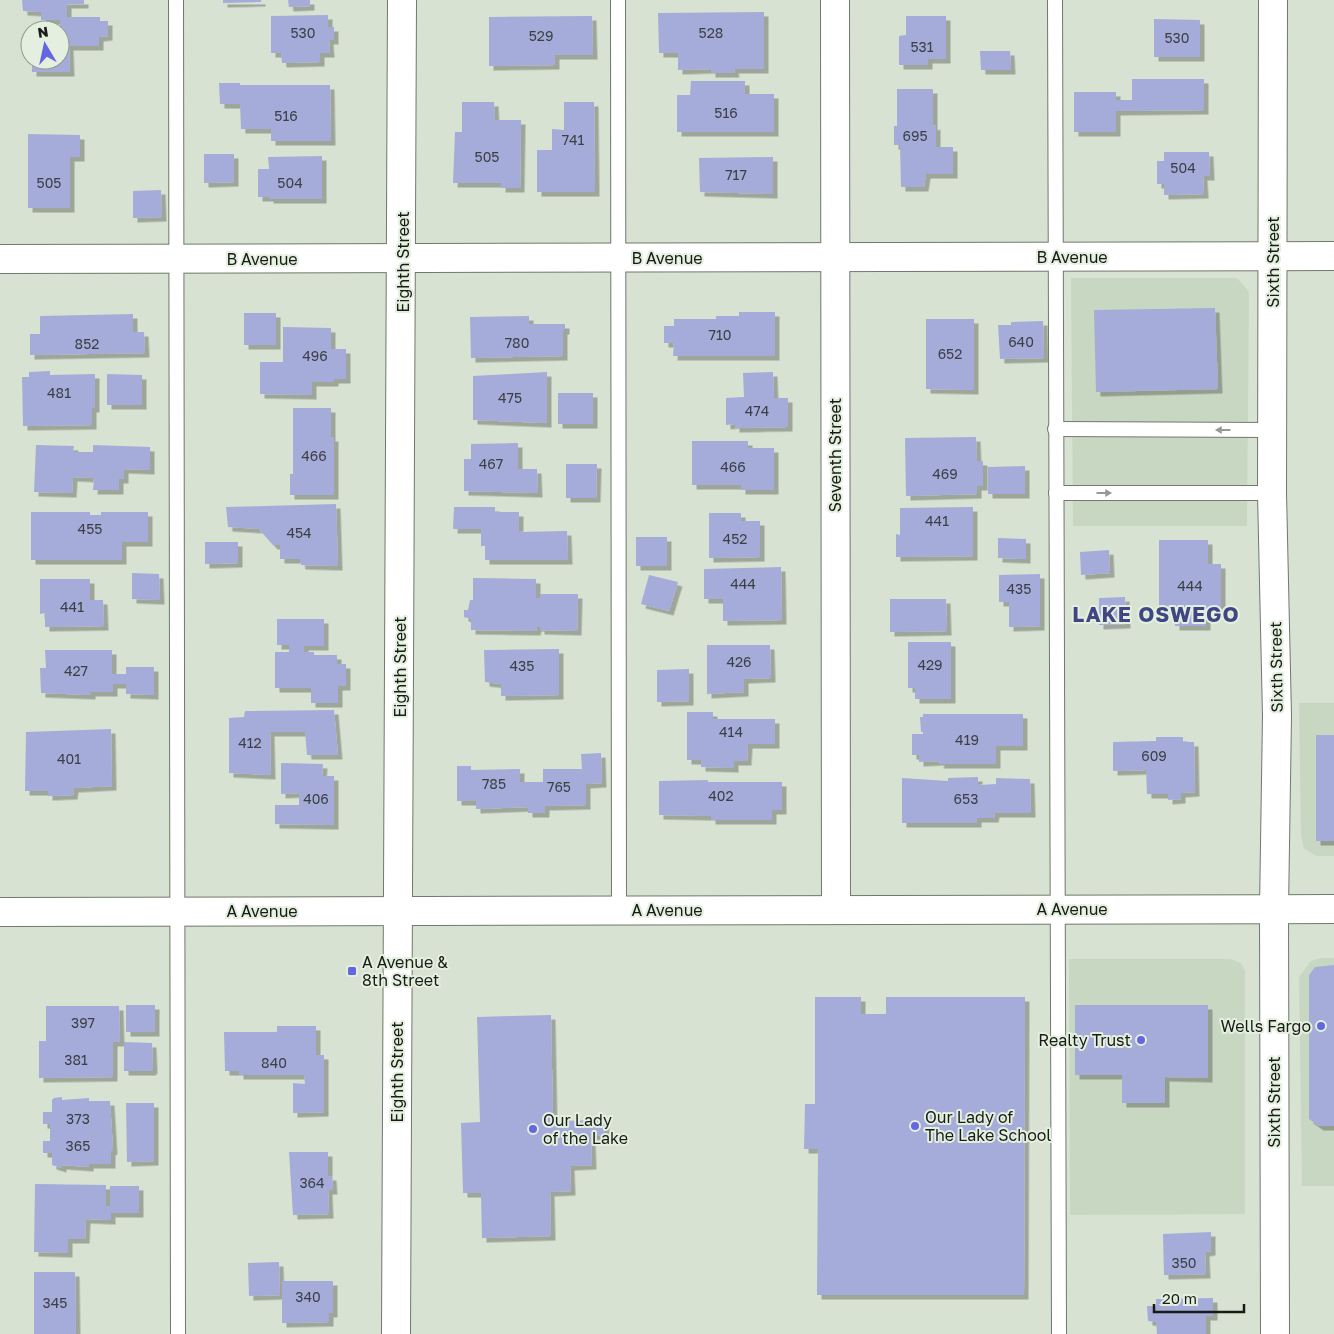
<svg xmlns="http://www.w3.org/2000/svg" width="1334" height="1334" viewBox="0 0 1334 1334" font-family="'Golos Text',sans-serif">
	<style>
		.built { fill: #c8d7c2 }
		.building { fill: #a5acd9; filter: url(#shadow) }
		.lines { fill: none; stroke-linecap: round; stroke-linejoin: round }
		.lane-casing { stroke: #70796b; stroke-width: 16 }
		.street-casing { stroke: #70796b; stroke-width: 30 }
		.primary-casing { stroke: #70796b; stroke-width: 30 }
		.lane { stroke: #fff; stroke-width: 14 }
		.street { stroke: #fff; stroke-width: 28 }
		.primary { stroke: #fff; stroke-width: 28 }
		.oneway { fill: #979996 }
		.poi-dot { fill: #6368e1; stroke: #e4efe0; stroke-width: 2 }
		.labels { text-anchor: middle; stroke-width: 4; stroke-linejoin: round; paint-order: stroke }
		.number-label { font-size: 14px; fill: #3b4047 }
		.street-label { font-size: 16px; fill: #181c16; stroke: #e4efe0 }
		.poi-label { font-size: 16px; fill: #181c16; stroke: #e4efe0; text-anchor: start }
		.district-label { font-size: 21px; font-weight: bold; letter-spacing: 1px; fill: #404682; stroke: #e4efe0 }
	</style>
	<defs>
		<filter id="shadow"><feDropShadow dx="4.5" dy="4.5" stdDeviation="0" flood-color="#0004"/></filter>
	</defs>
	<rect width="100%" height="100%" fill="#d7e2d2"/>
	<g class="built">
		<path d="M1071,278H1237L1249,292L1247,526H1073Z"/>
		<path d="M1299,703H1334V856H1316L1304,848L1301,836Z"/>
		<path d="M1321,958H1334V1186H1302L1299,977L1311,961Z"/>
		<path d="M1069,959H1230L1241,963L1245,971V1214L1070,1215Z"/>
	</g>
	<g class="building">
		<path d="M22,0H84V4H67V17H100V21H108V36L99,37V46H69L70,72H32V60H60V30H31V27H60V20H41V12L23,11Z"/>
		<path d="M223,0H261V2L223,3Z"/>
		<path d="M288,0H310V6L289,7Z"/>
		<path d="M764,12V69H734L735,73H711V69L678,70V53H659L658,13Z"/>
		<path d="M328,15V27H334V40H329L330,53H320V62L282,63L281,53H271V16Z"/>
		<path d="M592,16L593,55H555V65L489,66V17Z"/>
		<path d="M906,16H946V59H928V65H899V36L906,35Z"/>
		<path d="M1154,19L1200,20V57H1154Z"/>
		<path d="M980,51H1010L1011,70H981Z"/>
		<path d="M1132,79H1204V110L1116,111V132H1074V92H1116V100H1132Z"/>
		<path d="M691,81H745V94H774V132H677V95H690Z"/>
		<path d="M219,83H240V85H330L331,141H271V129H241L240,104H220Z"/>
		<path d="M897,89H933V126L936,125V147H953V174H926L924,187H901L900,145H894V126H897Z"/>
		<path d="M462,102H494L495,120H521L520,188H501V183H453L455,132H462Z"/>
		<path d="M564,102H594L595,192H537V150H552V129L564,130Z"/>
		<path d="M28,134L80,135V157H70V208H28Z"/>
		<path d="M1164,152H1209L1210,176H1203L1204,194L1164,195V184H1157V161H1164Z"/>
		<path d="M204,154H234V182L204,183Z"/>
		<path d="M322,156V199H269V197H258V169H269L268,157Z"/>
		<path d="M773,157V194L700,192L699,158Z"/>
		<path d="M161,190L162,217L133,218V191Z"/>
		<path d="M1215,308L1218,389L1096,392L1094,310Z"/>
		<path d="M739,312H775V356H673L674,343H664V326H674V319H716V316H739Z"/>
		<rect x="244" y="313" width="32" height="32"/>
		<path d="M133,314V332H144L145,353L30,355V334H40V316Z"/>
		<path d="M529,316V324H565V330H563V356L471,358L470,317Z"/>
		<path d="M926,319H974V390L926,389Z"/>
		<path d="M1043,321L1044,358L1000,359L998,325H1011V322Z"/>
		<path d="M283,327L331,328V349H346V379H334V382H312V395L260,394V362H283Z"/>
		<path d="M50,371V375L95,374V408H92V425L23,426L22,377H29V372Z"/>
		<path d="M547,372V423L473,420V376Z"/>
		<path d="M773,372L774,398H788V427L735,428V424L726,425V398L744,397L743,373Z"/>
		<path d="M107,374L142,375V405H107Z"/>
		<rect x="558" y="393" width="35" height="31"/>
		<path d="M293,408H331V437H334V495H290V474H293Z"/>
		<path d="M976,437L977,461H983V486H977V494L906,496L905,438Z"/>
		<path d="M692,441H748V448H774V490H741V485H692Z"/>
		<path d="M518,443V469H537L538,493L464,491V459H471V444Z"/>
		<path d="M36,445L74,446L73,452H93V445L150,447V470L124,469V479H119V490H93L94,478L73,477L72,493L34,492Z"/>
		<path d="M566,464H597L596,498H566Z"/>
		<path d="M1025,466V494H988V467Z"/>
		<path d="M336,504L338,566L301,565L300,559H280V545H273L259,529L228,527L226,507Z"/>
		<path d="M454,507H495V512H519V532L567,531L568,560H485V546H481V529H453Z"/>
		<path d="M973,507V556L896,557V534L900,535V508Z"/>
		<path d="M31,512H90V515H101V512H148V542H122V560H31Z"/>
		<path d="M709,513H741V521H760V557L709,558Z"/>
		<rect x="636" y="537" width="31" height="29"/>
		<path d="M998,538L1026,539V559L998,558Z"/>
		<path d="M1159,540H1208V564H1221V609H1206V626H1175V609H1159Z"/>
		<path d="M205,542H238V563L205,564Z"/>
		<path d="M1109,550L1110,573L1081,575L1080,552Z"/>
		<path d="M781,567L782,620L723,621V599H704V569Z"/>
		<path d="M132,573L159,574L160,600L132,599Z"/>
		<path d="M1040,574V626L1009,627V602H999V575Z"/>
		<path d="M649,575L678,582L669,611L641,604Z"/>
		<path d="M473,578L536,579V598H540V594H578L577,631L540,630V627H537L536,631L471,630V619L464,617V610H468L470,600H473Z"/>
		<path d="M40,579H90V600H103L104,626L45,627V613L40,614Z"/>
		<path d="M1125,597L1126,624L1099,625V598Z"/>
		<path d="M890,599H946L947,631L890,632Z"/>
		<path d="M277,619H324V646H304V652H314V655H337V664H346V686H338V703H311V688H275V652H289V645H277Z"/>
		<path d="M908,642H951V699H915V688H908Z"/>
		<path d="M707,645H770L771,678L744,679V692L707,694Z"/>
		<path d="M559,649V695L501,696V684L485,682L484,650Z"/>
		<path d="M45,650H112V674H126V667H154V695L126,694V684H113V692H91V695L41,693L40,668H46Z"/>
		<path d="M689,669V701L657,702V670Z"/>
		<path d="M334,710L338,755H307L305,732H270L271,775L229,773V718L244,717L245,711Z"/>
		<path d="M687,712H713V719H775V744H748L747,761H734V768L701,767V760H687Z"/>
		<path d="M923,714H1023V746H996V764H939L940,761L919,762V755H912V734H923V732H921L920,717H923Z"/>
		<path d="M111,729L112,786L74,788L73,795L48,796V791H25L26,732Z"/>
		<rect x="1316" y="735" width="18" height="106"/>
		<path d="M1156,737H1183V742H1194L1195,792L1181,793V799L1168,800V794H1147L1146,770L1113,771V742L1156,741Z"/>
		<path d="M601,753L602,783L586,784V805L545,806V813H528V807L476,809V801H457V766H471V770L520,769V782H543V769H582L581,754Z"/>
		<path d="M281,763L323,764L322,776H334V825L275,824V805H299V793L281,794Z"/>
		<path d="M978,777V785L996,784V778L1030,779L1031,813H995L994,818H977V823H902V778L948,781V778Z"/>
		<path d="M708,780V782H782V810H772V820H711V816L659,815V781Z"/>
		<path d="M1334,965V1126H1319L1309,1119V975L1315,967Z"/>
		<path d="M815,997H861V1014H886V997H1025L1024,1295H817L818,1149H804L805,1104H815Z"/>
		<rect x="126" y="1005" width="29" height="27"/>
		<path d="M1075,1005H1208V1078L1165,1077V1103H1122V1075H1075Z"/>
		<path d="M46,1006H119L120,1042H113V1077L39,1078V1041H46Z"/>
		<path d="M551,1015L553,1121L605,1120V1135L591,1136L592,1165L570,1166L571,1191L550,1192L551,1236L482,1238L481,1193H463L461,1123L480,1122L477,1017Z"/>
		<path d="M277,1026H316V1055H324V1112L293,1113V1083L305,1084L304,1075H239V1071H225L224,1032H277Z"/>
		<path d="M124,1042L152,1043L153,1069L151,1071H124Z"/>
		<path d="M62,1097V1100L89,1098V1101H110L113,1150L111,1151V1164H89V1167L62,1165V1168L52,1165V1153H43V1141H50V1124H43V1112H52V1100L54,1098Z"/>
		<path d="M126,1103H154V1161L127,1162Z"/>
		<path d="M289,1152H328V1176H332L333,1190H328L329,1214L293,1215Z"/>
		<path d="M35,1184L106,1185V1206H110V1186H139V1213H111V1220L86,1219L85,1239H68V1253L34,1252Z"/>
		<path d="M1211,1232V1251L1205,1252L1206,1274L1164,1275L1163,1234Z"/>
		<path d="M279,1262L280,1295L249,1296L248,1263Z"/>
		<path d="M34,1272H75L76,1334H34Z"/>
		<path d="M282,1281H333V1313H329V1322L282,1323Z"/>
		<path d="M1213,1298V1316H1206V1334H1157L1156,1322L1148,1321L1147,1306H1156V1299Z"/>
	</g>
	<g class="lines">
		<g class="lane-casing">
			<g id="lane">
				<path d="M176,0L178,1334"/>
				<path d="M618,0L619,911"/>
				<path d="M1055,0L1059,1334"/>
				<path d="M1055,429L1272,430"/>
				<path d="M1056,493H1272"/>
			</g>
		</g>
		<g class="street-casing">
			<g id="street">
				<path d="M835,0L836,910"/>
				<path d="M1273,0L1272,493L1277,716L1274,909L1275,1334"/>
				<path d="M0,259L1334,256"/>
				<path d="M396,1334L402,0"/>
			</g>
		</g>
		<g class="primary-casing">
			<path id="primary" d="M0,912L1334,909"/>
		</g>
		<use href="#lane" class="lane"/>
		<use href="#street" class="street"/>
		<use href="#primary" class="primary"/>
	</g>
	<defs><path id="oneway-solid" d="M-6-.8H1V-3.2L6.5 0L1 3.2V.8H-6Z" transform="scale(1.25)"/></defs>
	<g class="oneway">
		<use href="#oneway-solid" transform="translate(1223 430) rotate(-180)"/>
		<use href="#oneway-solid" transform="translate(1104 493)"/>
	</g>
	<g class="poi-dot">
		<rect x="347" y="966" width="10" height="10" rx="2.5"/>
		<circle cx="1321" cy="1026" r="5"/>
		<circle cx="1141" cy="1040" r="5"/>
		<circle cx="915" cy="1126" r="5"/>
		<circle cx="533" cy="1129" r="5"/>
	</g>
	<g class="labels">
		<g class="number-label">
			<text x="303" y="38">530</text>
			<text x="711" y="38">528</text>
			<text x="541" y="41">529</text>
			<text x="1177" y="43">530</text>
			<text x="922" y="52">531</text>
			<text x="726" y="118">516</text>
			<text x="286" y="121">516</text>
			<text x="915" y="141">695</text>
			<text x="573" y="145">741</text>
			<text x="487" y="162">505</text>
			<text x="1183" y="173">504</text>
			<text x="736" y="180">717</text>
			<text x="49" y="188">505</text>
			<text x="290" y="188">504</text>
			<text x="720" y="340">710</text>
			<text x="1021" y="347">640</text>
			<text x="517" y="348">780</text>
			<text x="87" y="349">852</text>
			<text x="950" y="359">652</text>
			<text x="315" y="361">496</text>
			<text x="59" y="398">481</text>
			<text x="510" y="403">475</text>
			<text x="757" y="416">474</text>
			<text x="314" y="461">466</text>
			<text x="491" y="469">467</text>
			<text x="733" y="472">466</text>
			<text x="945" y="479">469</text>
			<text x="937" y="526">441</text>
			<text x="90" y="534">455</text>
			<text x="299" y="538">454</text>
			<text x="735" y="544">452</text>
			<text x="743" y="589">444</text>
			<text x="1190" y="591">444</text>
			<text x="1019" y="594">435</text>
			<text x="72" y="612">441</text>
			<text x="739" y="667">426</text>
			<text x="930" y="670">429</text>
			<text x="522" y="671">435</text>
			<text x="76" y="676">427</text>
			<text x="731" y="737">414</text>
			<text x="967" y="745">419</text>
			<text x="250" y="748">412</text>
			<text x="1154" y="761">609</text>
			<text x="69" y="764">401</text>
			<text x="494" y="789">785</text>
			<text x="559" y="792">765</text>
			<text x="721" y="801">402</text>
			<text x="316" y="804">406</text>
			<text x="966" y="804">653</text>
			<text x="83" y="1028">397</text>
			<text x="76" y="1065">381</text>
			<text x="274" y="1068">840</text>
			<text x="78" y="1124">373</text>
			<text x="78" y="1151">365</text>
			<text x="312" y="1188">364</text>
			<text x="1184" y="1268">350</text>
			<text x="308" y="1302">340</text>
			<text x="55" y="1308">345</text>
		</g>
		<g class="street-label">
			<text x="1072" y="263">B Avenue</text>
			<text x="667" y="264">B Avenue</text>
			<text x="262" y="265">B Avenue</text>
			<text transform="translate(403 262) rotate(-90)" y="6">Eighth Street</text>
			<text transform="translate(1273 262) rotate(-90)" y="6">Sixth Street</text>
			<text transform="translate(835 455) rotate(-90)" y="6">Seventh Street</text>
			<text transform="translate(400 667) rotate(-90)" y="6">Eighth Street</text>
			<text transform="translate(1276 667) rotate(-91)" y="6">Sixth Street</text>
			<text x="1072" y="915">A Avenue</text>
			<text x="667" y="916">A Avenue</text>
			<text x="262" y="917">A Avenue</text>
			<text transform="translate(397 1072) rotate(-90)" y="6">Eighth Street</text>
			<text transform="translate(1274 1102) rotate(-90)" y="6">Sixth Street</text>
		</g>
		<g class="poi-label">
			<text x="362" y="968">A Avenue &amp;<tspan x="362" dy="18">8th Street</tspan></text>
			<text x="1311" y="1032" text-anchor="end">Wells Fargo</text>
			<text x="1131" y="1046" text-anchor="end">Realty Trust</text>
			<text x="925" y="1123">Our Lady of<tspan x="925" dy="18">The Lake School</tspan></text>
			<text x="543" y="1126">Our Lady<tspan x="543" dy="18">of the Lake</tspan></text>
		</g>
		<g class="district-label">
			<text x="1156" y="622">LAKE OSWEGO</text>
		</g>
	</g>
	<g transform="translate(45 45) rotate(351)"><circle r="24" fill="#e4efe0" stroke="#929b8f"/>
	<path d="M0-4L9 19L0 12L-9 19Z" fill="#6368e1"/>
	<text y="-8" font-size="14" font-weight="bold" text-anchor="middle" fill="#181c16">N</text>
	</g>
	<path d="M1154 1304v8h90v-8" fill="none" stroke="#181c16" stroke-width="2.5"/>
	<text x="1162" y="1304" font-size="15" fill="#181c16" stroke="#e4efe0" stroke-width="4" paint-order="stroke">20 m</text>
</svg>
